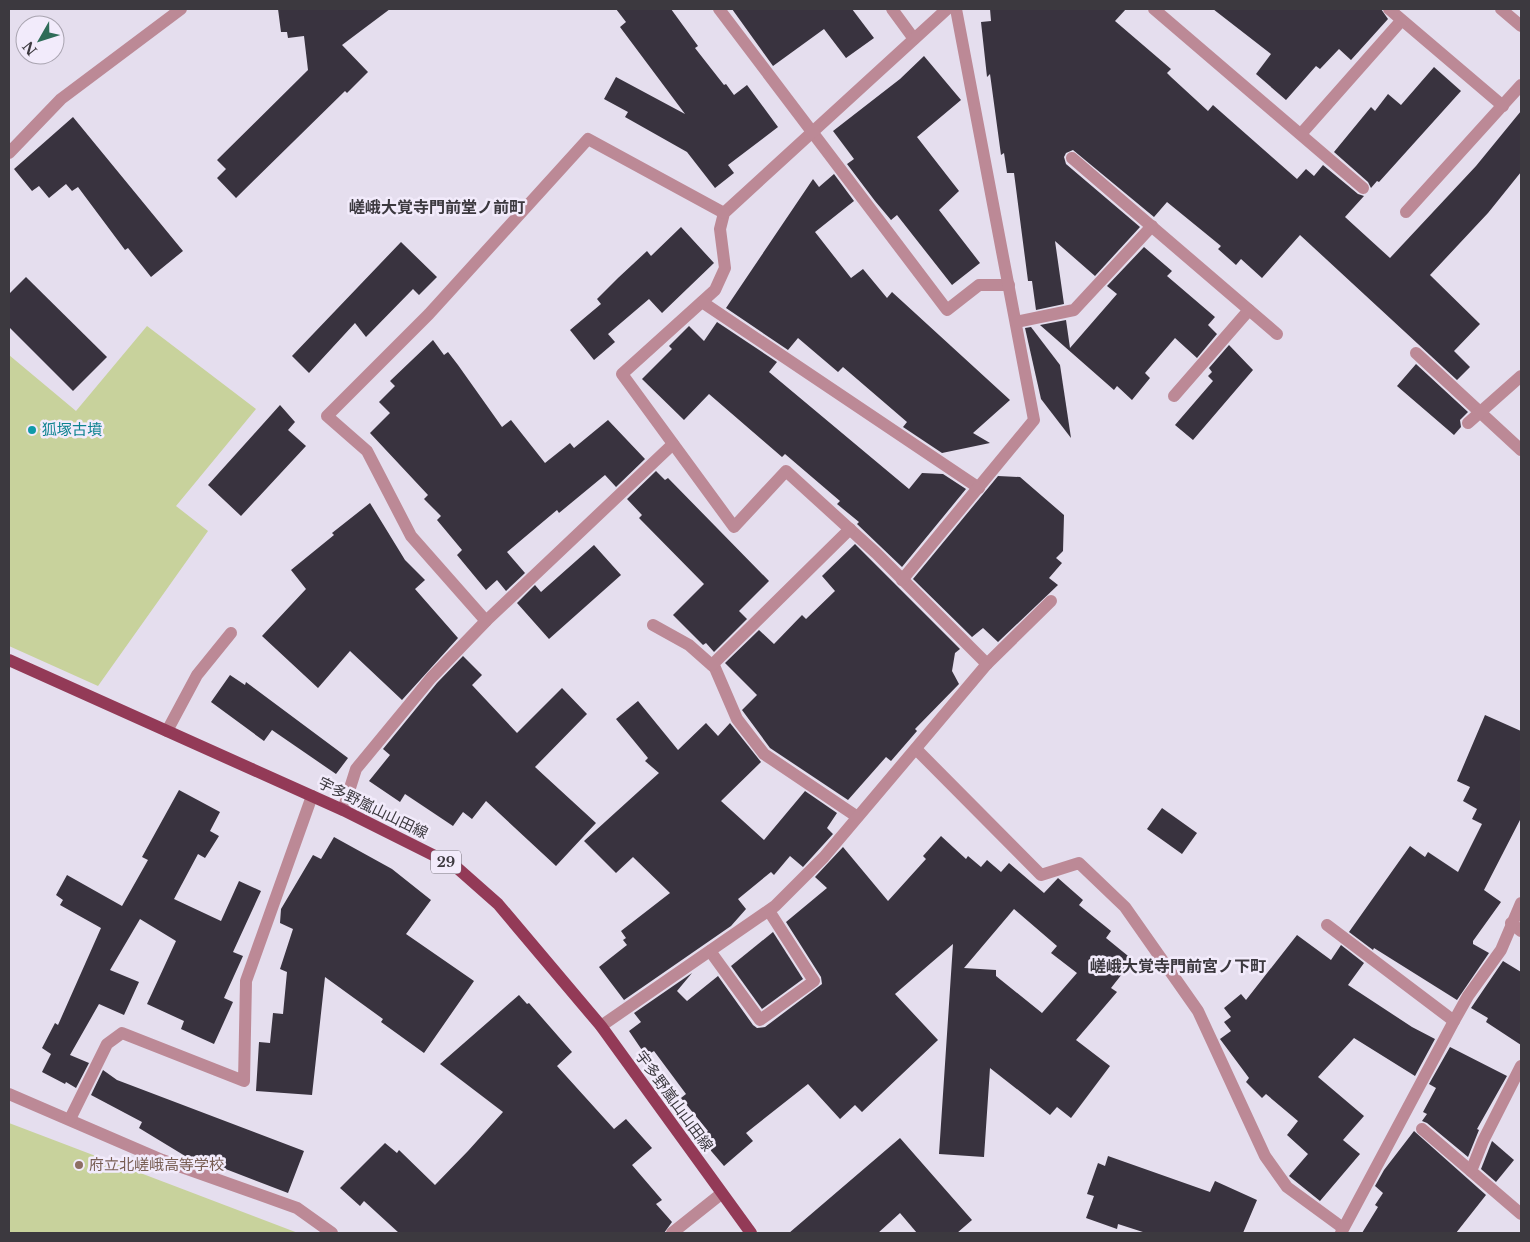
<svg xmlns="http://www.w3.org/2000/svg" width="1530" height="1242" viewBox="0 0 1530 1242" font-family="'Libre Baskerville','Noto Sans JP',serif">
	<style>
		.grass { fill: #c8d29c }
		.building { fill: #39333f; fill-rule: evenodd }
		.lines { fill: none; stroke-linecap: round; stroke-linejoin: round }
		.minor { stroke: #bc8996; stroke-width: 12 }
		.major { stroke: #933a57; stroke-width: 12 }
		.culture-dot { fill: #0f9aa8; stroke: #f2ebfb; stroke-width: 2 }
		.education-dot { fill: #8d6e63; stroke: #f2ebfb; stroke-width: 2 }
		.labels { text-anchor: middle; stroke-width: 5; stroke-linejoin: round; paint-order: stroke }
		.shield { fill: #f2ebfb; stroke: #736e77; stroke-width: 1 }
		.shield-label { font-size: 14px; font-weight: bold; fill: #3c393f }
		.culture-label { font-size: 15px; fill: #0d838f; stroke: #f2ebfb; text-anchor: start }
		.street-label { font-size: 15px; fill: #3c393f; stroke: #f2ebfb }
		.education-label { font-size: 15px; fill: #785e54; stroke: #f2ebfb; text-anchor: start }
		.neighbourhood-label { font-size: 16px; font-weight: bold; fill: #3c393f; stroke: #f2ebfb }
	</style>
	<rect width="100%" height="100%" fill="#e5deee"/>
	<g class="grass">
		<path d="M147,326L256,409L176,506L208,531L98,686L9,646V355L76,411Z"/>
		<path d="M9,1123L298,1233H9Z"/>
	</g>
	<g class="building">
		<path d="M278,9H390L342,45L368,72L347,93L345,91L236,198L217,178L226,169L217,160L308,70L304,36L288,38L287,32H281Z"/>
		<path d="M616,9H671L698,46L695,48L724,85L726,84L734,95L747,85L778,127L728,165L734,173L715,188L687,152L625,117L628,112L604,99L616,77L685,114L620,27L626,22Z"/>
		<path d="M732,9H852L874,38L846,58L824,29L773,66Z"/>
		<path d="M990,9H1126L1115,21L1171,69L1167,73L1171,77L1208,111L1213,105L1297,179L1306,169L1314,176L1323,165L1358,194L1364,196L1345,217L1390,258L1476,166L1521,111V172L1488,213L1430,275L1480,324L1454,351L1470,367L1457,380L1300,235L1262,278L1241,259L1236,265L1218,249L1221,246L1167,202L1154,217L1073,150L1066,153L1064,157L1066,164L1140,227L1095,276L1055,241L1064,304L1036,310L1032,281H1028L1014,173H1007L1004,153L1001,155L990,74L987,77L981,22L991,21Z"/>
		<path d="M1213,9H1381L1388,19L1351,60L1339,49L1320,69L1316,66L1286,100L1256,74L1271,54Z"/>
		<path d="M924,56L961,100L917,137L959,191L939,210L980,263L952,285L897,215L891,220L875,201L847,164L854,159L833,131L900,79Z"/>
		<path d="M1434,67L1461,91L1379,182L1377,181L1371,188L1368,182L1334,152L1371,107L1375,111L1388,94L1401,105Z"/>
		<path d="M73,117L183,251L151,277L128,248L125,250L78,187L72,191L66,184L49,198L39,186L32,191L14,169Z"/>
		<path d="M834,174L854,201L815,232L851,278L863,269L887,298L892,292L1010,400L973,433L990,443L942,453L903,427L907,422L843,367L838,372L798,338L788,350L726,308L813,179L819,187Z"/>
		<path d="M681,227L714,263L662,313L649,299L608,334L615,342L594,360L570,330L601,304L597,299L618,278L647,251L651,256Z"/>
		<path d="M401,242L437,277L419,295L413,289L366,337L355,323L309,373L292,356Z"/>
		<path d="M1144,247L1172,271L1167,276L1215,317L1208,325L1217,334L1197,358L1175,338L1145,373L1150,378L1132,400L1117,386L1114,390L1040,325L1066,320L1070,348L1117,294L1107,286Z"/>
		<path d="M26,277L107,357L73,391L9,327V294Z"/>
		<path d="M717,322L777,362L769,372L909,489L922,473L943,474L966,489L902,567L857,524L859,522L837,504L840,501L785,454L782,457L709,394L684,420L642,379L672,349L669,346L689,326L704,341Z"/>
		<path d="M1031,327L1060,365L1071,438L1041,399L1025,328Z"/>
		<path d="M433,340L444,355L448,352L458,365L502,427L511,420L545,463L570,443L574,448L608,420L645,459L616,487L605,475L559,513L557,510L507,552L525,573L506,591L497,580L486,590L457,555L462,550L437,520L441,516L424,499L428,495L370,433L390,413L379,402L395,386L390,381Z"/>
		<path d="M1229,345L1253,370L1193,440L1175,425L1213,381L1208,376L1212,372L1209,368Z"/>
		<path d="M1416,364L1468,412L1460,420L1461,427L1454,435L1397,386Z"/>
		<path d="M280,405L295,422L288,430L306,446L241,516L208,485Z"/>
		<path d="M656,471L665,480L668,478L769,581L739,611L747,619L714,652L706,643L703,645L673,615L704,584L639,518L642,515L627,499Z"/>
		<path d="M998,476L1020,477L1064,515L1063,551L1056,558L1062,563L1049,578L1058,585L998,642L983,628L972,637L913,579Z"/>
		<path d="M370,503L405,560L425,580L415,589L458,638L402,700L350,651L318,688L262,636L306,589L291,570L334,535L332,533Z"/>
		<path d="M855,544L960,649L955,653L952,671L959,684L915,729L917,731L891,761L886,757L848,800L770,748L742,710L757,695L725,663L759,630L774,644L802,615L806,619L835,591L822,576Z"/>
		<path d="M594,545L621,575L549,639L517,603L535,585L541,592Z"/>
		<path d="M463,656L482,675L472,685L517,733L562,688L587,714L535,767L596,823L556,866L486,801L472,819L463,812L453,826L405,794L400,802L369,781L390,755L383,749L437,683Z"/>
		<path d="M230,675L245,685L246,682L348,758L336,774L272,730L264,741L211,702Z"/>
		<path d="M638,701L678,750L706,723L718,736L730,723L761,762L721,801L764,840L805,791L837,813L827,828L833,834L803,867L790,856L774,875L771,872L738,899L746,909L731,926L624,1000L599,967L627,945L623,940L626,938L621,931L670,893L633,857L616,873L584,841L659,773L645,761L648,758L616,719Z"/>
		<path d="M1485,715L1521,731V818L1484,890L1501,902L1473,941V944L1489,953L1457,1000L1374,948L1373,950L1349,932L1410,846L1425,857L1428,852L1458,872L1482,824L1472,819L1477,809L1463,801L1470,787L1457,781Z"/>
		<path d="M179,790L220,812L210,831L219,836L205,858L198,854L174,899L221,921L239,881L261,891L233,952L243,956L224,998L233,1002L214,1044L181,1029L184,1021L147,1004L176,941L140,919L110,970L139,982L124,1015L99,1004L70,1055L89,1063L76,1088L66,1082L65,1084L42,1072L51,1054L42,1048L55,1023L58,1025L101,928L60,905L63,900L56,895L67,875L122,906L148,860L142,857Z"/>
		<path d="M1162,808L1197,833L1182,854L1147,829Z"/>
		<path d="M941,836L966,859L968,856L981,867L987,860L1001,872L1009,863L1044,893L1058,878L1083,900L1079,905L1111,931L1106,938L1133,960L1111,988L1117,992L1076,1040L1110,1066L1071,1118L1057,1107L1050,1115L990,1068L984,1157L939,1154L953,944L895,994L938,1040L862,1112L855,1105L840,1119L808,1084L746,1133L753,1141L724,1166L700,1138L708,1131L681,1098L686,1094L654,1051L646,1056L629,1031L641,1022L634,1013L692,973L677,991L687,1001L718,976L753,1025L757,1028L765,1027L822,984L821,977L786,922L827,888L815,877L843,847L888,901L926,859L923,856ZM1014,909L1057,946L1051,953L1077,973L1042,1013L996,976V970L964,968Z"/>
		<path d="M334,837L392,869L431,900L406,934L474,981L424,1053L381,1022L383,1019L325,977L312,1095L256,1091L259,1042L270,1043L273,1013L283,1014L287,972L280,969L293,929L280,923L281,909L313,855L321,859Z"/>
		<path d="M773,932L803,979L762,1009L731,966Z"/>
		<path d="M1297,935L1331,960L1341,945L1364,963L1348,985L1412,1027L1435,1039L1415,1076L1354,1038L1318,1077L1364,1116L1343,1140L1360,1154L1320,1201L1289,1176L1308,1154L1287,1135L1298,1121L1266,1094L1262,1098L1246,1082L1249,1078L1220,1039L1231,1031L1224,1022L1231,1017L1224,1008L1241,994L1246,1000Z"/>
		<path d="M1503,961L1521,972V1045L1486,1022L1488,1018L1471,1008Z"/>
		<path d="M519,995L527,1004L529,1003L572,1052L557,1066L614,1129L626,1119L652,1148L632,1165L662,1200L656,1204L672,1222L664,1233H399L364,1201L360,1206L340,1188L385,1143L397,1153L399,1150L435,1185L468,1151L503,1112L440,1064Z"/>
		<path d="M1450,1047L1507,1076L1477,1129L1479,1130L1468,1157L1427,1123L1422,1121L1427,1114L1423,1112L1436,1088L1429,1084Z"/>
		<path d="M103,1070L117,1080L304,1151L288,1193L197,1158L195,1162L139,1128L142,1122L91,1095Z"/>
		<path d="M1414,1131L1486,1195L1456,1233H1362L1378,1207L1375,1205L1383,1193L1375,1186L1384,1170Z"/>
		<path d="M900,1138L972,1220L957,1233H917L900,1213L878,1233H789Z"/>
		<path d="M1492,1141L1514,1160L1496,1182L1481,1169Z"/>
		<path d="M1108,1156L1210,1192L1215,1181L1257,1200L1243,1233H1146L1118,1224L1117,1229L1086,1218L1094,1196L1087,1194L1098,1163L1105,1166Z"/>
	</g>
	<g class="lines">
		<g class="minor">
			<path d="M719,9L947,310L979,285H1009"/>
			<path d="M892,9L914,39"/>
			<path d="M947,9L724,213L720,229L725,268L715,290L622,374L734,527L786,471L876,553L987,664"/>
			<path d="M1154,9L1363,188"/>
			<path d="M1389,9L1503,106"/>
			<path d="M1501,9L1521,26"/>
			<path d="M1301,134L1401,21"/>
			<path d="M9,153L61,99L181,9"/>
			<path d="M1072,158L1277,334"/>
			<path d="M1406,212L1521,85"/>
			<path d="M702,302L979,488"/>
			<path d="M1016,322L1074,310L1152,226"/>
			<path d="M1416,353L1521,450"/>
			<path d="M1174,396L1249,310"/>
			<path d="M1468,423L1521,376"/>
			<path d="M902,580L1034,420L956,9"/>
			<path d="M486,621L411,536L367,451L327,416L429,314L588,139L724,213"/>
			<path d="M653,625L689,645L715,668L737,719L764,754L856,816"/>
			<path d="M712,665L850,529"/>
			<path d="M167,731L197,675L231,633"/>
			<path d="M916,749L1041,875L1079,863L1125,907L1198,1011L1265,1156L1287,1187L1343,1228"/>
			<path d="M343,810L356,769L431,678L486,621L673,444"/>
			<path d="M1511,923L1521,931"/>
			<path d="M1327,925L1454,1021"/>
			<path d="M710,951L760,1020L814,981L769,911"/>
			<path d="M601,1026L775,906L824,857L987,664L1051,601"/>
			<path d="M9,1094L162,1160L297,1208L332,1233"/>
			<path d="M70,1119L107,1044L122,1033L244,1081L246,981L312,796"/>
			<path d="M1422,1129L1521,1214"/>
			<path d="M1471,1171L1483,1141L1521,1066"/>
			<path d="M672,1233L721,1194"/>
			<path d="M1341,1233L1454,1021L1468,996L1501,950L1521,903"/>
		</g>
		<path class="major" d="M9,660L343,810L455,866L498,904L601,1026L751,1233"/>
	</g>
	<circle class="culture-dot" cx="32" cy="430" r="5"/>
	<circle class="education-dot" cx="79" cy="1165" r="5"/>
	<g class="labels">
		<rect class="shield" x="431" y="850.5" width="30" height="23" rx="4"/>
		<g class="shield-label">
			<text x="446" y="867">29</text>
		</g>
		<g class="culture-label">
			<text x="42" y="435">狐塚古墳</text>
		</g>
		<g class="street-label">
			<text transform="translate(373 808) rotate(26)" y="5">宇多野嵐山山田線</text>
			<text transform="translate(674 1101) rotate(54)" y="5">宇多野嵐山山田線</text>
		</g>
		<g class="education-label">
			<text x="89" y="1170">府立北嵯峨高等学校</text>
		</g>
		<g class="neighbourhood-label">
			<text x="437" y="213">嵯峨大覚寺門前堂ノ前町</text>
			<text x="1178" y="972">嵯峨大覚寺門前宮ノ下町</text>
		</g>
	</g>
	<rect width="1530" height="1242" fill="none" stroke="#3c393f" stroke-width="20"/>
	<g transform="translate(40 40) rotate(231)"><circle r="24" fill="#f2ebfb" stroke="#a9a4b0"/>
	<path d="M0-4L9 19L0 12L-9 19Z" fill="#2f6c58"/>
	<text y="-8" font-size="14" font-weight="bold" text-anchor="middle" fill="#3c393f">N</text>
	</g>
</svg>
